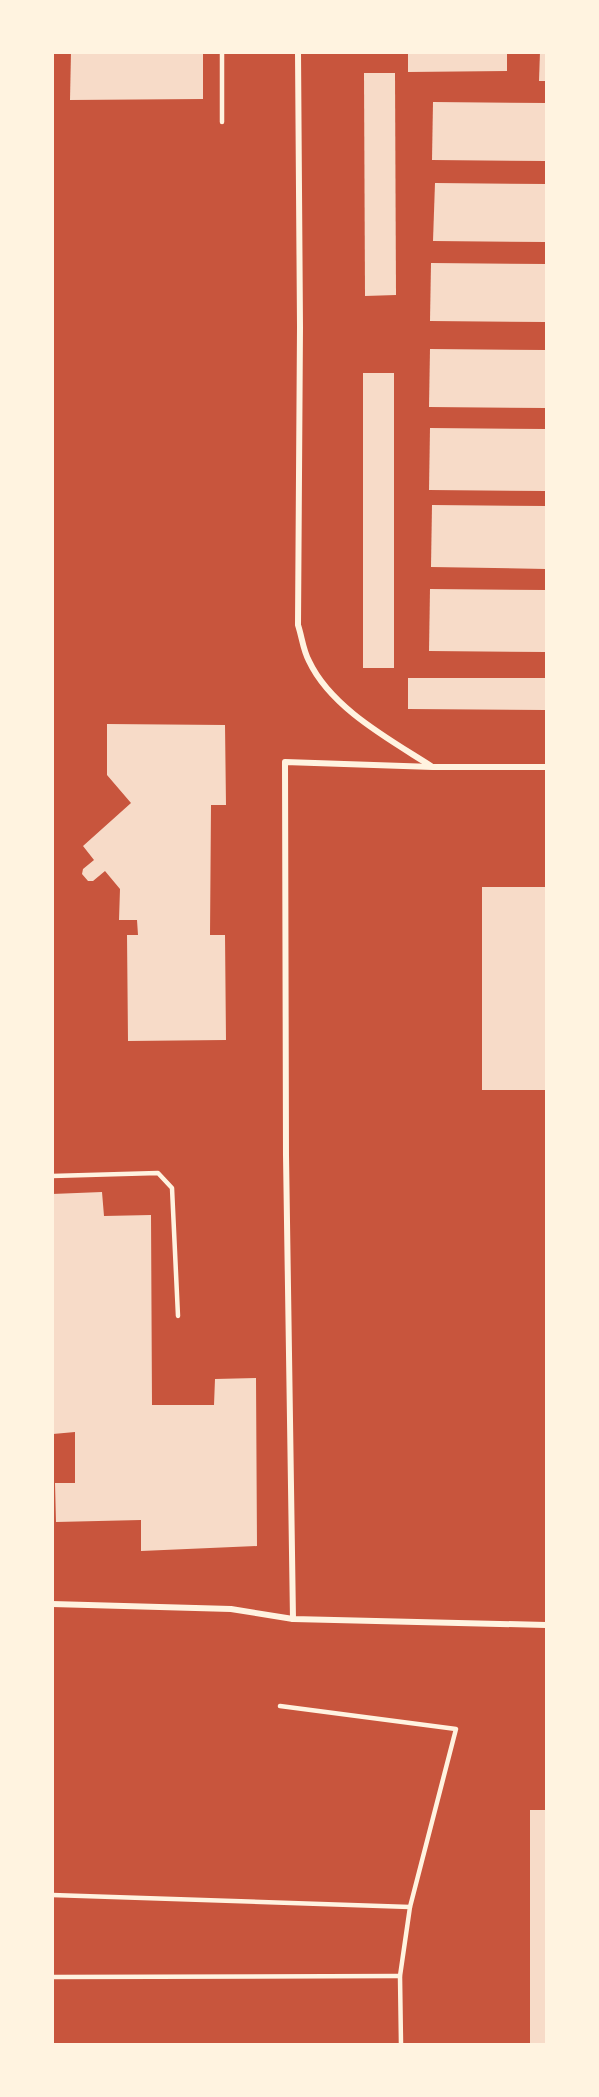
<svg xmlns="http://www.w3.org/2000/svg" width="599" height="2097" viewBox="0 0 599 2097" font-family="'Noto Sans',sans-serif">
	<style>
		.building { fill: #f7dbc8 }
		.lines { fill: none; stroke-linecap: round; stroke-linejoin: round }
		.service { stroke: #fff3e0; stroke-width: 4.5 }
		.minor { stroke: #fff3e0; stroke-width: 6 }
	</style>
	<rect width="100%" height="100%" fill="#c8553d"/>
	<g class="building">
		<path d="M71,52H203V99L70,100Z"/>
		<path d="M408,52H507V71L408,72Z"/>
		<path d="M540,52H546V81H539Z"/>
		<path d="M364,73H395L396,295L365,296Z"/>
		<path d="M433,102L546,103V161L432,160Z"/>
		<path d="M435,183L546,184V242L433,241Z"/>
		<path d="M431,263L546,264V322L430,321Z"/>
		<path d="M430,349L546,350V408L429,407Z"/>
		<rect x="363" y="373" width="31" height="295"/>
		<path d="M430,428L546,429V491L429,490Z"/>
		<path d="M432,505L546,506V569L431,567Z"/>
		<path d="M430,589L546,590V652L429,651Z"/>
		<path d="M408,678H546V710L408,709Z"/>
		<path d="M107,724L225,725L226,805H211L210,935H225L226,1040L128,1041L127,935H138L137,920H119L120,889L105,871L93,881H88L82,874L83,869L94,860L83,846L131,803L107,775Z"/>
		<rect x="482" y="887" width="64" height="203"/>
		<path d="M102,1192L104,1216L151,1215L152,1405H214L215,1379L256,1378L257,1546L141,1551V1520L56,1522L55,1483H75V1432L53,1434L52,1194Z"/>
		<rect x="530" y="1810" width="16" height="234"/>
	</g>
	<g class="lines">
		<g class="service">
			<path d="M222,122V52"/>
			<path d="M52,1176L158,1173L172,1188L178,1316"/>
			<path d="M280,1706L456,1729L410,1907"/>
			<path d="M52,1895L410,1907L400,1976L401,2044"/>
			<path d="M52,1977L400,1976"/>
		</g>
		<g class="minor">
			<path d="M298,52L300,327L298,625C302,637 303,650 309,661C331,708 389,739 431,766"/>
			<path d="M52,1604L231,1609L293,1619L546,1625"/>
			<path d="M293,1619L286,1155L285,762L433,767H546"/>
		</g>
	</g>
	<rect width="599" height="2097" fill="none" stroke="#fff3e0" stroke-width="108"/>
</svg>
